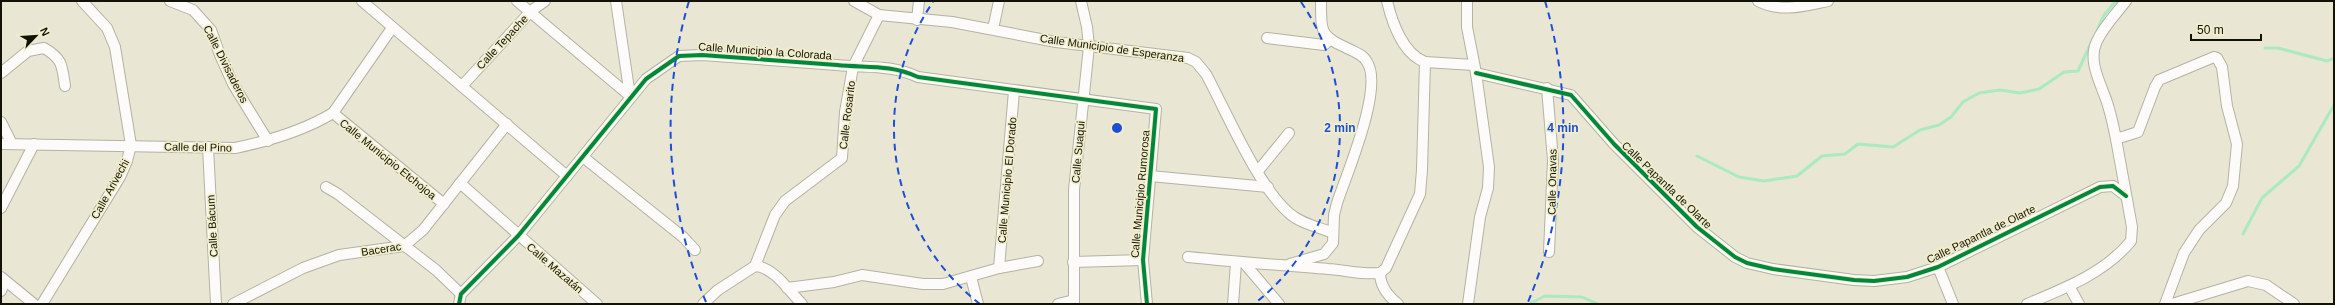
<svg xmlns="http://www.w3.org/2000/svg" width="2335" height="305" viewBox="0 0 2335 305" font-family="Helvetica,sans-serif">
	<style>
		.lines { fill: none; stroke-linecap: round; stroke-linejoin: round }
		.stream { stroke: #abe9bf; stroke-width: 3 }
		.minor-casing { stroke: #b3b2a3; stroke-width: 12 }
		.minor { stroke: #fcfbf9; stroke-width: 10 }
		.cycleway-casing { stroke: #f1eecc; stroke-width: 6 }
		.cycleway { stroke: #00873e; stroke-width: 4 }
		.ring { fill: none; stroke: #1d4ed8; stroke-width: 2; stroke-dasharray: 7 5 }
		.labels { text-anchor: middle; stroke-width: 3.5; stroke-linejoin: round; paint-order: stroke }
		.street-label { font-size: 11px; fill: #131206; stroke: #f1eecc }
		.centre { fill: #1d4ed8; stroke: #f1eecc; stroke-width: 2 }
		.ring-label { font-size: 12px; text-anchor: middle; font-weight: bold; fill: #1d4ed8; stroke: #f1eecc; stroke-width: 3.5; stroke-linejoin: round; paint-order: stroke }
	</style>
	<rect width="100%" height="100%" fill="#e9e7d4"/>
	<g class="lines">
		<g class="stream">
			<path d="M2095,35L2104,15L2116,1"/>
			<path d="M2265,48H2278L2327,61L2334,58"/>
			<path d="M1697,156L1739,177L1764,181L1797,176L1822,156L1845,154L1858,144L1893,147L1920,130L1939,125L1951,117L1963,102L1979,93L2000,90L2020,93L2039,89L2064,72L2078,71L2092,41"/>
			<path d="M2243,234L2262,198L2299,166L2334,105"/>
			<path d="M1531,303L1545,296L1582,297L1598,304"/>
		</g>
		<g class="minor-casing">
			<g id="minor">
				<path d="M170,1L193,10L211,30L220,55L233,84L268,141"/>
				<path d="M362,1L567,176"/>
				<path d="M517,1L630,96"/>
				<path d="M616,1L630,96"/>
				<path d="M854,1L879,15L952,22L1056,42L1188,58L1196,62L1206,74C1227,113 1257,185 1289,213C1301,224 1319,227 1333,233"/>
				<path d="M1387,1C1392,22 1403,54 1425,62L1474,65"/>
				<path d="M1467,1V27L1476,73L1489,167L1488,188L1480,217L1468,304"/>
				<path d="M1758,1C1781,13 1804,6 1828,1"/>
				<path d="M2126,1C2116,14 2104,26 2097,41C2086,63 2104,88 2109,109C2112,119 2114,129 2116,139L2138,132L2155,87L2159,80L2214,57L2217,58L2222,67L2227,106L2237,144L2233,186L2226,203L2199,230L2184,253L2165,304"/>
				<path d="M917,20L919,1"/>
				<path d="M993,29L999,1"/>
				<path d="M1267,38L1324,45L1330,40"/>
				<path d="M1,73L28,51L44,48C63,59 62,66 65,86"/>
				<path d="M1476,73L1571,95L1614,144L1697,227L1735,257L1747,263L1773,269L1854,280L1874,281L1907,277L1938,267L2100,187L2113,186L2126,196"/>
				<path d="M462,86L531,11L545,1"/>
				<path d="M1547,88L1553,160L1549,252"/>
				<path d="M333,113L444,204"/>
				<path d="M1,122L12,144"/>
				<path d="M1,144L235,148C269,141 303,131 333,113L392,28"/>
				<path d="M208,147L216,304"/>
				<path d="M583,157L683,237L695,250"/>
				<path d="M1258,171L1289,133"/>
				<path d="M1150,176L1268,187"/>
				<path d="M460,183L597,304"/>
				<path d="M326,187L338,194L436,270L461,294"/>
				<path d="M1,208L34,144"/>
				<path d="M1188,257C1235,262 1282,265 1328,269C1346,270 1362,275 1380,273L1386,268L1420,194L1422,170L1425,62"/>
				<path d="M1073,262L1143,260"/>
				<path d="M1245,264L1279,304"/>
				<path d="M1290,264L1324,254L1333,243L1334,215L1337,203C1347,173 1384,87 1367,62C1364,56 1359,54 1353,51C1321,36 1321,36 1321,1"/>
				<path d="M755,266C774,267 789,291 802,304"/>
				<path d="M1938,267L1953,304"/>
				<path d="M999,268L1014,91"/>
				<path d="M1380,273C1380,286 1388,296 1398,304"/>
				<path d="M1,277L34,304"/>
				<path d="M971,277L978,304"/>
				<path d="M2069,286L2079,304"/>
				<path d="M787,288L834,282L862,275L923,284H943L999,268L1038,261"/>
				<path d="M1,291L5,281"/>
				<path d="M42,304L120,177L127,161L131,145L115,47L107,28L82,1"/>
				<path d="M233,304L303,268L339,255L404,246L423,230L507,124"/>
				<path d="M459,304L461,294L518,236L646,79L679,56L702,55C747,58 792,62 837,65C866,68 890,64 918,77L1156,109L1143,260L1147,304"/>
				<path d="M703,304L718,290L755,266L775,215L785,201L842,158L845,112L853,67L879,15"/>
				<path d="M1058,304L1074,300"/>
				<path d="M1074,304V190L1089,46L1087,27L1081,1"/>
				<path d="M1233,304L1236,263"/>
				<path d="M2027,304C2063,289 2105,273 2131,241L2132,227L2116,139"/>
				<path d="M2172,304L2248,281L2266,285L2294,304"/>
			</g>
		</g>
		<use href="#minor" class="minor"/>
		<g class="cycleway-casing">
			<g id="cycleway">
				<path d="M1476,73L1571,95L1614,144L1697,227L1735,257L1747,263L1773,269L1854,280L1874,281L1907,277L1938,267L2100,187L2113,186L2126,196"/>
				<path d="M459,304L461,294L518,236L646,79L679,56L702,55C747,58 792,62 837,65C866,68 890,64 918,77L1156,109L1143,260L1147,304"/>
			</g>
		</g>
		<use href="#cycleway" class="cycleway"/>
	</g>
	<g class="ring">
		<path d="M980 304A223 223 0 0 1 933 2M1301 2A223 223 0 0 1 1254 304"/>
		<path d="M706 302A446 446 0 0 1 689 1M1545 1A446 446 0 0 1 1528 302"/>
	</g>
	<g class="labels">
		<g class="street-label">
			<text transform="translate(502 42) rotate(-47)" y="4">Calle Tepache</text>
			<text transform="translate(1112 48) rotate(8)" y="4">Calle Municipio de Esperanza</text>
			<text transform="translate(765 51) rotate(4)" y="4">Calle Municipio la Colorada</text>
			<text transform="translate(226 64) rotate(63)" y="4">Calle Divisaderos</text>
			<text transform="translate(847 115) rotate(-83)" y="4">Calle Rosarito</text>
			<text transform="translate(198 147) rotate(1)" y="4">Calle del Pino</text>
			<text transform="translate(1078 152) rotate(-85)" y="4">Calle Suaqui</text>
			<text transform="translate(388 159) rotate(39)" y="4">Calle Municipio Etchojoa</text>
			<text transform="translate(1007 180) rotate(-85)" y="4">Calle Municipio El Dorado</text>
			<text transform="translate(1552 182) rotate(-89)" y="4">Calle Onavas</text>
			<text transform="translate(1667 185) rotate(44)" y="4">Calle Papantla de Olarte</text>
			<text transform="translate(110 189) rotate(-61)" y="4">Calle Arivechi</text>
			<text transform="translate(1140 194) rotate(-85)" y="4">Calle Municipio Rumorosa</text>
			<text transform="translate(212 226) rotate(-93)" y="4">Calle Bácum</text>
			<text transform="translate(1981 234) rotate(-26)" y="4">Calle Papantla de Olarte</text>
			<text transform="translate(381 249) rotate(-9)" y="4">Bacerac</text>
			<text transform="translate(555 268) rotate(41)" y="4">Calle Mazatán</text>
		</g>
	</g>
	<circle cx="1117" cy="128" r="6" class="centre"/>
	<g class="ring-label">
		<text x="1340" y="132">2 min</text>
		<text x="1563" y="132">4 min</text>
	</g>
	<rect width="2335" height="305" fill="none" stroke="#131206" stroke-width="4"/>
	<g transform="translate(36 36) rotate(65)" stroke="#f1eecc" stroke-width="3" paint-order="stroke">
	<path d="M0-3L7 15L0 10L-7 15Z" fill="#131206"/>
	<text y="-6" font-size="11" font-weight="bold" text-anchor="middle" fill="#131206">N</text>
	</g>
	<path d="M2191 34v6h70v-6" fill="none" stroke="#131206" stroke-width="2"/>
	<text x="2197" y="34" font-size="12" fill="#131206" stroke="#f1eecc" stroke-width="3" paint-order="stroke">50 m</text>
</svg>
